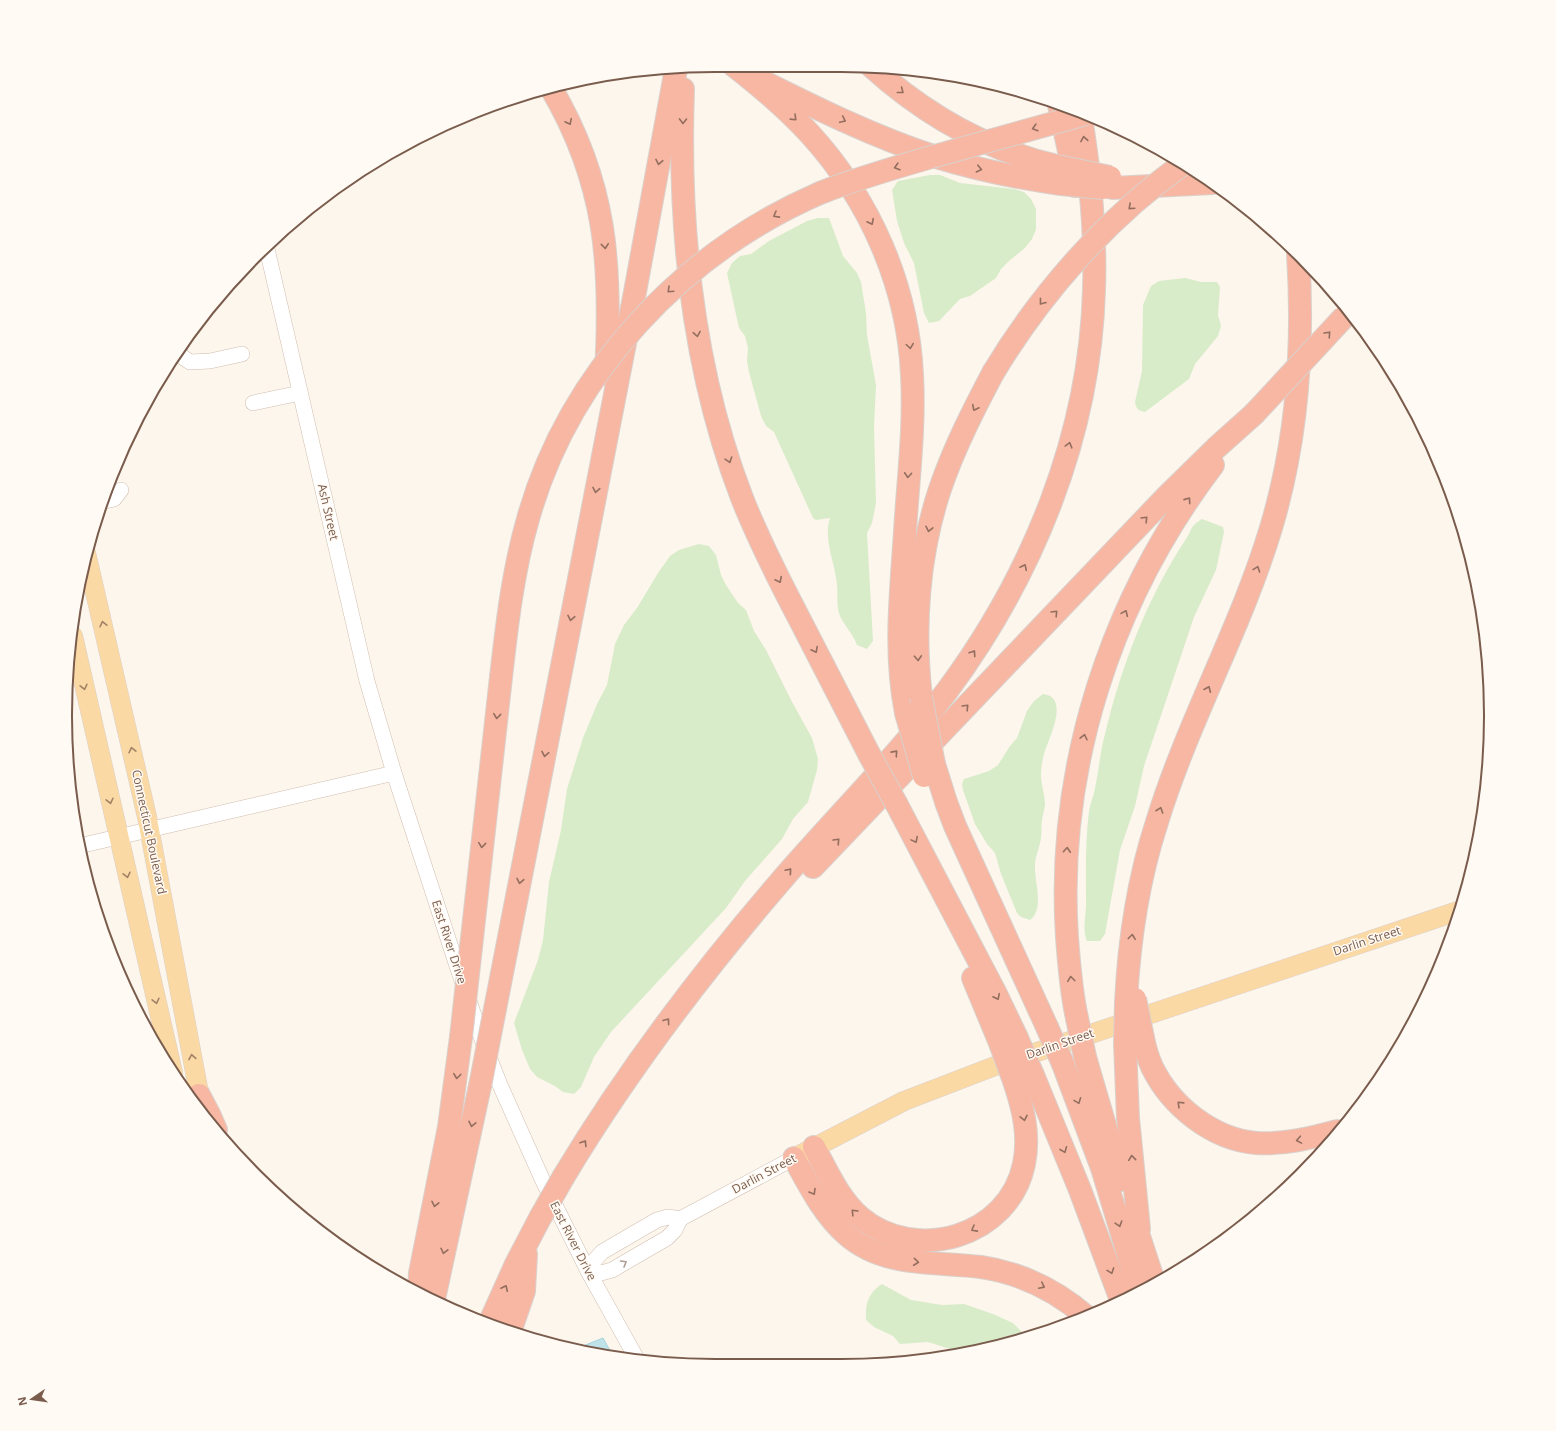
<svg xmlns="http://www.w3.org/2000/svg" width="1556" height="1431" viewBox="0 0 1556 1431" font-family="'Open Sans',sans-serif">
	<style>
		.green { fill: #d8ecc9 }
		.water { fill: #bfe3e8; stroke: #a5d3da }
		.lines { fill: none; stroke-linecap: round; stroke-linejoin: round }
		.minor-casing { stroke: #d1beb0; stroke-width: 16 }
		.major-casing { stroke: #dad1cd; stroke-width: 20 }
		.highway-casing { stroke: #dad1cd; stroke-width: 24 }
		.minor { stroke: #fff; stroke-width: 15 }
		.major { stroke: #fbd9a5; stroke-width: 19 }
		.highway { stroke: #f7b7a3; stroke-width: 22 }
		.highway-bridge-casing { stroke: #dad1cd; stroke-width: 24; stroke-linecap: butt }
		.highway-bridge { stroke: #f7b7a3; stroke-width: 22 }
		.oneway { stroke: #936e5e }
		.oneway2 { stroke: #a18267 }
		.oneway3 { stroke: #af9d94 }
		.labels { text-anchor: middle; stroke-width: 3; stroke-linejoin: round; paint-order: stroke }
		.street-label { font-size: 12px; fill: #7a5c4d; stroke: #fffaf3 }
		.rim { fill: none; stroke: #7a5c4d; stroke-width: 2 }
	</style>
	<rect width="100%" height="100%" fill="#fdf6ec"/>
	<g class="green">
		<path d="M946,75L968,78L984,82L981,86C967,87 958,82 946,75Z"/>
		<path d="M930,175H940L960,183L1014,189L1024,192L1031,199L1036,209V229L1032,239L1025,248L1009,261L1001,269L996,278L970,296L960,299L939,321L929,323L924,313L914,263L904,243L897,221L892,190L898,181Z"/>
		<path d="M818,218H829L843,256L857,273L861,282L866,313L867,335L876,385L874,427L876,503L872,523L867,533L873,641L867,649L857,645C853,634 845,626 840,616C836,606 838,595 837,585C835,561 823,541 830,518L816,520L813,518L774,432L766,426L761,416L749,372L747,361L748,348L745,336L739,328L727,273L732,263L740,256L751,254L769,241L807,221Z"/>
		<path d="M1185,278L1201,282H1217L1220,287L1218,315L1221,326L1218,336L1195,364L1189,379L1145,412C1139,411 1136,409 1135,402L1142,371L1143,305L1151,286L1159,281Z"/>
		<path d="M1202,519L1223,527L1224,532L1216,570L1194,617L1144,766L1135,806L1120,850L1105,934L1100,941H1087C1082,929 1086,917 1086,905C1086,874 1085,843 1089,811C1090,803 1094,796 1095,788C1099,770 1100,752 1105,734C1121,667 1148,596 1186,539C1193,528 1190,526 1202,519Z"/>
		<path d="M699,544L709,546L716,555L721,575L726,585L738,603L746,610L754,631L766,650L791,700L812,738L818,759L817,770L808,802L793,819L782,839L745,881L726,908L611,1032L594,1057L581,1087L574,1094L563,1092L555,1086L537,1077L530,1069L522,1050L514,1023L538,960L543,940L549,882L561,830L567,789L583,738L597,704L607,685L615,644L624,625L637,608L658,573L670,556L679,550Z"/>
		<path d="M1043,694C1071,697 1048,740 1044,754C1042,761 1041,768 1041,775C1041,785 1045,795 1045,805C1044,810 1043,815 1042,820C1041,826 1042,832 1041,838C1040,847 1035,856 1035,865C1034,881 1045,909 1030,920L1021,917L1017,913L1001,874L995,853L987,844L975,824L963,790L962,784L964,779L989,771L998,765L1010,746L1017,738L1027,711L1034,701Z"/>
		<path d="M882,1284L911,1300L942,1305L964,1304L993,1314L1013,1323L1026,1336L966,1354L928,1342L900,1344L893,1336L874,1327L866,1320C865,1304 868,1293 882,1284Z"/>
	</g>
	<path class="water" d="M603,1338L613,1356L578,1348Z"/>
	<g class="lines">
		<g class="minor-casing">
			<g id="minor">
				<path d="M267,249L367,681L394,773L456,963L483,1042L500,1085L543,1181L588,1271L638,1361"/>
				<path d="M179,348L181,356L190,362L210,361L242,354"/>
				<path d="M253,403L300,393"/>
				<path d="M105,501L114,499L121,490"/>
				<path d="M79,846L394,773"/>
				<path d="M588,1271L594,1261L602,1252L657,1220L668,1217L680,1219L794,1158"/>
				<path d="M588,1271L601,1273L612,1270L667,1238L675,1230L680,1219"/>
			</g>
		</g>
		<g class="major-casing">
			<g id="major">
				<path d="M86,553L147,817L202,1109"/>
				<path d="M73,636L173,1073"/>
				<path d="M794,1158L904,1101L995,1066L1458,911"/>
			</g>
		</g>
		<g class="highway-casing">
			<g id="highway">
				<path d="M733,65C760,86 787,109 810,134C870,200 908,286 912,375C915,427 908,480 905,532C901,592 894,653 906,713"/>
				<path d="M871,66C924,114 987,150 1057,166"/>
				<path d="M766,83C820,110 875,137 933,156C975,169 1017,178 1061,184"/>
				<path d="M551,88C607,183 612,266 606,374"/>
				<path d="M683,89C678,228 692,368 742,498C759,541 780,582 801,622C824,666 846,710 869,754"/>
				<path d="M1059,105L1070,156L1075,186"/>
				<path d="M1112,188L1213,183"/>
				<path d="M921,697C913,628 918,555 940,489C954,448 973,411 993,373"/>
				<path d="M934,764L946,802L955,826L1047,1027"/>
				<path d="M897,805L995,992L1017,1038"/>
				<path d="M813,867L1167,496L1216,448L1254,414"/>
				<path d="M471,947L501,677"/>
				<path d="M973,978L1000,1043"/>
				<path d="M1126,1002C1129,941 1138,880 1157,822C1188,721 1241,628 1271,528C1298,438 1304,346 1298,254"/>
				<path d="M495,1009L635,292L676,69"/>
				<path d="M1077,1018C1071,992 1069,964 1067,937C1056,768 1111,599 1213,465"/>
				<path d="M1143,1038C1145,1048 1148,1058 1152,1067C1171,1106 1212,1139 1256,1143C1283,1145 1311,1138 1337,1131"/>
				<path d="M1125,1044L1128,1118L1139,1229"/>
				<path d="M1085,1057L1121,1180"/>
				<path d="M1063,1064L1102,1168L1139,1290"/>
				<path d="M1033,1075L1080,1190L1121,1300"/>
				<path d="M199,1095L209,1114L216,1130"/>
				<path d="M814,1147C827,1171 839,1199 860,1217C916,1264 1009,1237 1024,1164C1030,1135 1023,1108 1014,1081"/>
				<path d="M794,1158C809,1185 823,1214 847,1235C885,1268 935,1261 981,1267C1021,1273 1057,1291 1087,1317"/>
				<path d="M564,1176C627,1071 700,975 780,882C835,818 896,758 947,691C1033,575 1090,435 1094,290C1096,230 1090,171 1080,112"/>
				<path d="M1132,1215L1154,1282"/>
				<path d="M419,1292L420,1273L449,1127L461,1037"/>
				<path d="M434,1299L480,1086"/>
				<path d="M489,1324L516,1264L540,1218"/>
				<path d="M510,1332L524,1291L526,1254"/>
			</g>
		</g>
		<use href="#minor" class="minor"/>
		<use href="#major" class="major"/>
		<use href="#highway" class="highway"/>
		<g class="highway-bridge-casing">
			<g id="highway-bridge">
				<path d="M1057,166L1110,177"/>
				<path d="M1061,184L1103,188"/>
				<path d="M993,373C1041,293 1106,219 1183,164"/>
				<path d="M1254,414L1344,317"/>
				<path d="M501,677C507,624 513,571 528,519C569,373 682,253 820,193C858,178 897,167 935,156C986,142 1036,128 1086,114"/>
				<path d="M921,697L934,764"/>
				<path d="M906,713L924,776"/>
				<path d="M869,754L897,805"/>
				<path d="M1135,999L1143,1038"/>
				<path d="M1077,1018L1085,1057"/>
				<path d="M1047,1027L1063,1064"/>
				<path d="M461,1037L471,947"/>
				<path d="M1017,1038L1033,1075"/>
				<path d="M1000,1043L1014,1081"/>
				<path d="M1125,1044L1126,1002"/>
				<path d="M480,1086L495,1009"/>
				<path d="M540,1218L564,1176"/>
			</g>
		</g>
		<use href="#highway-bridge" class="highway-bridge"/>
	</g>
	<defs><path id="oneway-chevron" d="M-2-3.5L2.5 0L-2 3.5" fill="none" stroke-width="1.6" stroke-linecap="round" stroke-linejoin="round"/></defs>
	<g class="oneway">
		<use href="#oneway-chevron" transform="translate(901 91) rotate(38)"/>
		<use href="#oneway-chevron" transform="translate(794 118) rotate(44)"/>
		<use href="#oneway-chevron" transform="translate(843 120) rotate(25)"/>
		<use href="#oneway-chevron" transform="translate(683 121) rotate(91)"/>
		<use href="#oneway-chevron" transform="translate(569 122) rotate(64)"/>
		<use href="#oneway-chevron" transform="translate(1035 128) rotate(164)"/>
		<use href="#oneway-chevron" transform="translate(1084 139) rotate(-100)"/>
		<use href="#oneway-chevron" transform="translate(659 162) rotate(101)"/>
		<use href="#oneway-chevron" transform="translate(897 167) rotate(164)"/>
		<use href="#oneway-chevron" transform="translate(979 169) rotate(13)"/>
		<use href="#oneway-chevron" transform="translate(1131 207) rotate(138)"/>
		<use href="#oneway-chevron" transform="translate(776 215) rotate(151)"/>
		<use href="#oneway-chevron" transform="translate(871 222) rotate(63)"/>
		<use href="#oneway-chevron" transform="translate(605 246) rotate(84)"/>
		<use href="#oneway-chevron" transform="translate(670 290) rotate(137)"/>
		<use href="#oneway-chevron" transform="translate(1042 302) rotate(128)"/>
		<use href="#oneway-chevron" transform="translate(697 334) rotate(81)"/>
		<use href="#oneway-chevron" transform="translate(1328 334) rotate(-47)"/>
		<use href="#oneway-chevron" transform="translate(910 346) rotate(82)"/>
		<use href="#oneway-chevron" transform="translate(975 408) rotate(117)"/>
		<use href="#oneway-chevron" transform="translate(1069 445) rotate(-75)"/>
		<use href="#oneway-chevron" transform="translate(729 460) rotate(72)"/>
		<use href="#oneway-chevron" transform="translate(908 475) rotate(94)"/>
		<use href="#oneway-chevron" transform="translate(596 490) rotate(101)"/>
		<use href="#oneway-chevron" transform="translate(1188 500) rotate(-55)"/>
		<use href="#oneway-chevron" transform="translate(1145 519) rotate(-46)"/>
		<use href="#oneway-chevron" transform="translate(929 529) rotate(102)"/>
		<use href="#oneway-chevron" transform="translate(1024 567) rotate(-64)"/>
		<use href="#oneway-chevron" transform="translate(1257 569) rotate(-70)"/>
		<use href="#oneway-chevron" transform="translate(779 580) rotate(63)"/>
		<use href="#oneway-chevron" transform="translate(1055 613) rotate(-46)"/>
		<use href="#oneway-chevron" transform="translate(1125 613) rotate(-66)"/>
		<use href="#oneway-chevron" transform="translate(571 618) rotate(101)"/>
		<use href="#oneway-chevron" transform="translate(815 650) rotate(63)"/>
		<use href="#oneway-chevron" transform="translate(973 653) rotate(-56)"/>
		<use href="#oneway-chevron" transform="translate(918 658) rotate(87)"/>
		<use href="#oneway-chevron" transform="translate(1208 689) rotate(-67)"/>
		<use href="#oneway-chevron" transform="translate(966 707) rotate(-46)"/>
		<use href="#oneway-chevron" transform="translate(497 716) rotate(96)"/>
		<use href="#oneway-chevron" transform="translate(1084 737) rotate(-77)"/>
		<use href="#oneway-chevron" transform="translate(895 753) rotate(-48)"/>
		<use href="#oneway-chevron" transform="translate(545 754) rotate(101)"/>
		<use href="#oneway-chevron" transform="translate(1160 810) rotate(-71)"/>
		<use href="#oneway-chevron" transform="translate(915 840) rotate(62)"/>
		<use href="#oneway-chevron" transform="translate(837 841) rotate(-47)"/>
		<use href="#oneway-chevron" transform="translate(482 845) rotate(96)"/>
		<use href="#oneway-chevron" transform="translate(1067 850) rotate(-86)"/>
		<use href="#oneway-chevron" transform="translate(789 871) rotate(-49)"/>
		<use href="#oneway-chevron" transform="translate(520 881) rotate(101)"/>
		<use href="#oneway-chevron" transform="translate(1132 937) rotate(-83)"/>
		<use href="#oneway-chevron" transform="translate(1071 979) rotate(-97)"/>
		<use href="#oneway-chevron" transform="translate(997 997) rotate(64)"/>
		<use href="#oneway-chevron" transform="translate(667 1021) rotate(-54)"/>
		<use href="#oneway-chevron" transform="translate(457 1076) rotate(97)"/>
		<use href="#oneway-chevron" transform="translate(1078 1101) rotate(69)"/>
		<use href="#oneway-chevron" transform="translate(1180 1104) rotate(-136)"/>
		<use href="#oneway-chevron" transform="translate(1024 1118) rotate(78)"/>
		<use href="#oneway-chevron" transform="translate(472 1124) rotate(102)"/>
		<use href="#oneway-chevron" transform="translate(1299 1140) rotate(170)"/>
		<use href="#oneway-chevron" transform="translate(584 1143) rotate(-58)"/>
		<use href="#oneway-chevron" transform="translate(1064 1150) rotate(68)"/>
		<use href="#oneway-chevron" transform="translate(1132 1158) rotate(-96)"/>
		<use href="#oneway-chevron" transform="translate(813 1192) rotate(59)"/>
		<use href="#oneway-chevron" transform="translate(435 1204) rotate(102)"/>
		<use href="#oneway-chevron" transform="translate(854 1212) rotate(-134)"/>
		<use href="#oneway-chevron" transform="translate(1119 1224) rotate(73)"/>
		<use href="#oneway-chevron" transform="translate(974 1229) rotate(151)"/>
		<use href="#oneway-chevron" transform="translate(444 1251) rotate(103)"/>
		<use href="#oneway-chevron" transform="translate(916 1262) rotate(6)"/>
		<use href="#oneway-chevron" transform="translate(1111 1271) rotate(70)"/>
		<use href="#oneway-chevron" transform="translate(1042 1286) rotate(27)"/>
		<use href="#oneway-chevron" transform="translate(505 1288) rotate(-65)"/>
	</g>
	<g class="oneway2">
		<use href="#oneway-chevron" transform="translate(103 624) rotate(-103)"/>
		<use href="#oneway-chevron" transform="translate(84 687) rotate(77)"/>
		<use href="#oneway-chevron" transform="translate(132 750) rotate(-103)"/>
		<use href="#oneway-chevron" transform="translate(110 801) rotate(77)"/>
		<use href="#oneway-chevron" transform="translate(127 875) rotate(77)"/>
		<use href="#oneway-chevron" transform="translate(156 1001) rotate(77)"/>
		<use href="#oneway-chevron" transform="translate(192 1057) rotate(-100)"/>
	</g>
	<use class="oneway3" href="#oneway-chevron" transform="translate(624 1263) rotate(-30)"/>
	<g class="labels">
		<g class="street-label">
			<text transform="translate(328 512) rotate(77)" y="4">Ash Street</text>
			<text transform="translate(149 832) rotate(78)" y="4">Connecticut Boulevard</text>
			<text transform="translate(1367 941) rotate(-18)" y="4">Darlin Street</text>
			<text transform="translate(449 942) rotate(72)" y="4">East River Drive</text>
			<text transform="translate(1060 1044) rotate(-19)" y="4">Darlin Street</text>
			<text transform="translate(764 1174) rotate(-28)" y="4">Darlin Street</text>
			<text transform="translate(573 1241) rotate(63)" y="4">East River Drive</text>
		</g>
	</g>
	<path d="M0 0H1556V1431H0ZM715 72H841A643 643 0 0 1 1484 715V716A643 643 0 0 1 841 1359H715A643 643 0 0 1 72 716V715A643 643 0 0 1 715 72Z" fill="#fffaf3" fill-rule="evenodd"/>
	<path class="rim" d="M715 72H841A643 643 0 0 1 1484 715V716A643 643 0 0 1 841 1359H715A643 643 0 0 1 72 716V715A643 643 0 0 1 715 72Z"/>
	<g transform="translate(32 1399) rotate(257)" stroke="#fffaf3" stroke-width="3" paint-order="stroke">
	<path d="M0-3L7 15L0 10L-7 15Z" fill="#7a5c4d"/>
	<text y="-6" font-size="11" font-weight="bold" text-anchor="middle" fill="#7a5c4d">N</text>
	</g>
</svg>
